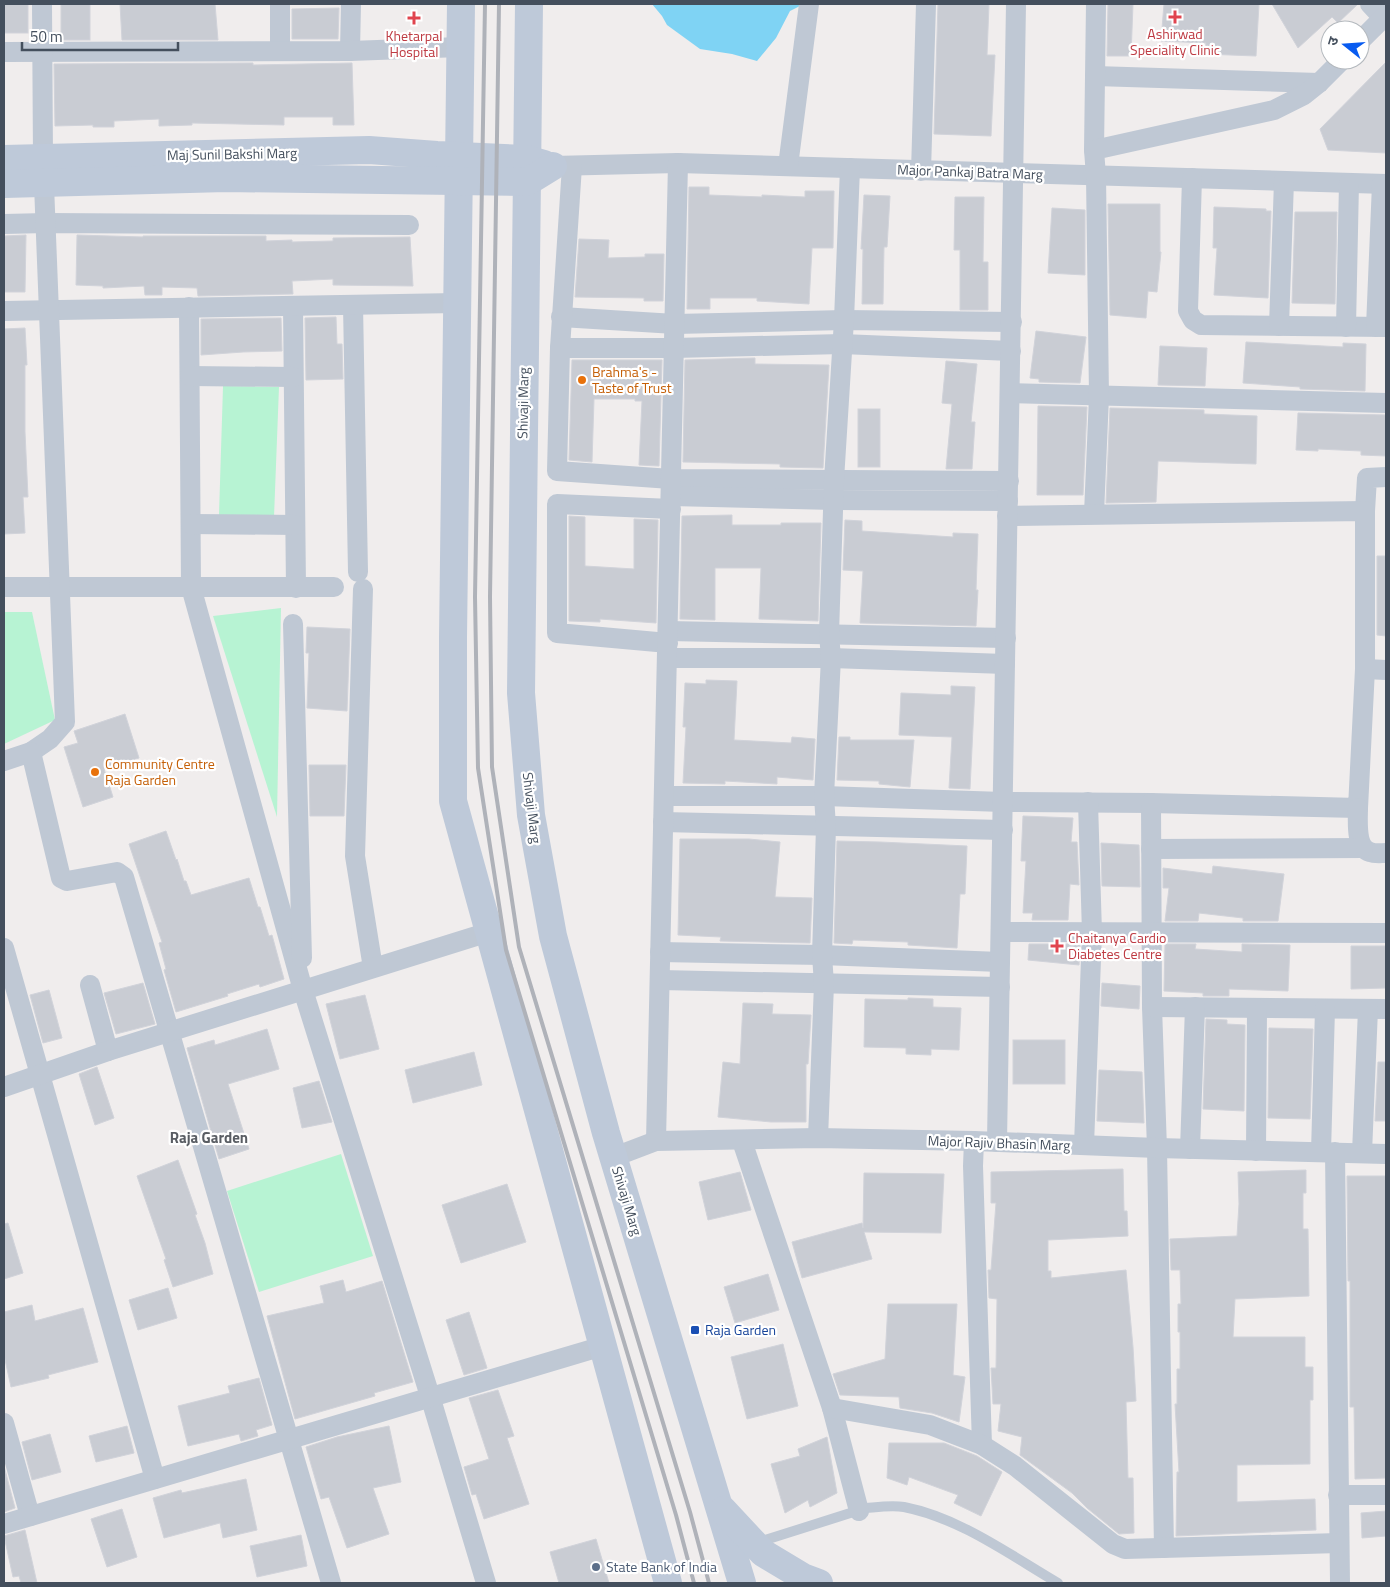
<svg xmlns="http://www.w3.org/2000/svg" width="1390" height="1587" viewBox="0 0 1390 1587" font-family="'Titillium Web','Noto Sans Devanagari',sans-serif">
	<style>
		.green { fill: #b7f3d3 }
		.water { fill: #7fd3f4 }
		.building { fill: #c9ccd3; stroke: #d1d3da }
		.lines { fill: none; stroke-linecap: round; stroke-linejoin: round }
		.lane { stroke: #bfc8d4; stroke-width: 10 }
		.street { stroke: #bfc8d4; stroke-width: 20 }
		.secondary { stroke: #bec9d9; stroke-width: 28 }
		.rail { stroke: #afb2b9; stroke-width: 4 }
		.health-dot { fill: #e0444e; stroke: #fff; stroke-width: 2 }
		.food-dot { fill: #e8710a; stroke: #fff; stroke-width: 2 }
		.transit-dot { fill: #1a4fb4; stroke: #fff; stroke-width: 2 }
		.service-dot { fill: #5c6f8a; stroke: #fff; stroke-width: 2 }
		.labels { text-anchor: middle; stroke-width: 4.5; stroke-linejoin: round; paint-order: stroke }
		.health-label { font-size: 14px; fill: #be3a42; stroke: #fff }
		.street-label { font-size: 14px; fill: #444f5d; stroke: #fff }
		.food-label { font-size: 14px; fill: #c56008; stroke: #fff; text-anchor: start }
		.transit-label { font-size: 14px; fill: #164399; stroke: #fff; text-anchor: start }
		.service-label { font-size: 14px; fill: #4e5e75; stroke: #fff; text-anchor: start }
		.neighbourhood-label { font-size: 15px; font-weight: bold; fill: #595d63; stroke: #fff }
	</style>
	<rect width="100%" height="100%" fill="#f0eded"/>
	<g class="green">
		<path d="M223,386L279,387L274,517L219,515Z"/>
		<path d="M281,608L277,817L213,616Z"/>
		<path d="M4,612H32L55,720L4,744Z"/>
		<path d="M341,1154L373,1256L259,1292L227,1191Z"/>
	</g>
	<path class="water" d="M652,4H804L790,11L776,38L757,61L732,54L700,49L667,25L662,16Z"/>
	<g class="building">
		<rect x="4" y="4" width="24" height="29"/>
		<rect x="61" y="4" width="29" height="36"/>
		<path d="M120,4H215L218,40H122Z"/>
		<path d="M938,4H989L987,55H995L991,136L934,134Z"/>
		<path d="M1108,4H1133L1131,56H1107Z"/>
		<path d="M1164,4H1259L1256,56L1205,54L1206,43L1161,41Z"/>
		<path d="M1272,4H1358L1338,23L1332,17L1298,48Z"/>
		<path d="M339,8L338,39H292V9Z"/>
		<path d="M1386,62V153L1328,150L1320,129Z"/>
		<path d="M253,63V65L352,63L354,125H333V117H284V125L192,123V125L159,126V119L114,121V127H93V125L55,126L54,64Z"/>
		<path d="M689,187H709V195L762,197V195L805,197V191H834L833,248H812L809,304L757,301V298H710V309H687Z"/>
		<path d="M864,195L890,196L887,247H884L883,304H862L863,249H861Z"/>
		<path d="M955,197H984L983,262H988V310H960V250H954Z"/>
		<path d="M1108,204H1160V252H1161L1157,292L1148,291L1146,318L1110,315Z"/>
		<path d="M1214,207L1266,209V211H1271L1268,298L1214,295L1217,248H1213Z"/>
		<path d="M1052,208L1085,210V275L1048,273Z"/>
		<path d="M1295,212H1337L1335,304L1292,303Z"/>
		<path d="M26,235L25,292H4V236Z"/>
		<path d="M77,235L143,237V236H266V241L292,240V242L333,241V238L410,237L413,286L333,285V279L292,281L293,294L198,296L197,288L162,287V295H145L144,286L103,288V286L76,285Z"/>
		<path d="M579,239L609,240L608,258L645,257V254H664L663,301H644V298L575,297Z"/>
		<path d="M336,317L337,344H342L343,379L306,380L305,318Z"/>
		<path d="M281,318L282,351L243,352L201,355V319Z"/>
		<path d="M25,328L27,365H25V432L28,497H23L25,533L4,534V329Z"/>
		<path d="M1036,331L1086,337L1080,383L1039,382V379L1030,378Z"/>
		<path d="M1246,342L1343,347V343L1366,344L1365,391L1300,389V387L1243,383Z"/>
		<path d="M1160,346L1207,348L1205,386L1158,385Z"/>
		<path d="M755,358V364L829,365L823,468L780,467V464L683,462L685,360Z"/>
		<path d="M572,360H662L659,466L639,465L642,401H635V399H594L592,462L569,460Z"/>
		<path d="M946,361L977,364L971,422H975L972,469H946L952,404L942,403Z"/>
		<path d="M1038,406L1087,407L1083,495H1037Z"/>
		<path d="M1110,408L1204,410V414L1257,416L1256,464L1158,461L1156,502L1106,503Z"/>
		<rect x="858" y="409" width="22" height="58"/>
		<path d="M1298,413L1386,415V456L1361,455V451L1318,449V451L1296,450Z"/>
		<path d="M732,515V525H781V523H821L818,621L759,619L761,568H715V620L680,619L682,516Z"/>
		<path d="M569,516L585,517V566L634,569V519L658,520L656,623L600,619V622L569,621Z"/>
		<path d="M845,520L862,521V531L953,537V533L978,534L976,590H978L976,626L860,623L863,571L843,570Z"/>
		<path d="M1377,556H1386V636L1377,635Z"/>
		<path d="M307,627L350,629L347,711L307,708L309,653H306Z"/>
		<path d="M706,680L737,681L734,740L791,743L792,737L815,739L813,780L777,777V784L725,781V784L683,783L686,727H683L685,683L706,684Z"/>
		<path d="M951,686L975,687L970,789L949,788L952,737L899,735L901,693L951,695Z"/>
		<path d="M125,714L139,758L104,769L113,797L83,807L64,747L78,743L74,731Z"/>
		<path d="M839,737H850V740H914L910,787L879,784V781L837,780Z"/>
		<path d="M309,765H346L344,816H310Z"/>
		<path d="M1023,816L1073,818L1071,842H1077L1079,885L1070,884L1068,920H1032L1033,913H1023L1026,861H1021Z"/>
		<path d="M166,831L176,860L177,859L184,881H186L191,895L249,878L258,907H260L269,936L272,935L284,979L260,987L259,984L227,994L228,996L176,1012L164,970L166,969L159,943L162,942L129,844Z"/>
		<path d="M680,839H749L780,842L775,897L812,898L810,943L720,941L721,937L678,935Z"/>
		<path d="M837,841L880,842L967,846L965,894H960L957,948L908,945V942L853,940L852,944L834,943Z"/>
		<path d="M1101,843L1139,845L1140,887L1102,886Z"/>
		<path d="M1213,866L1284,874L1278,921H1243V918L1199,913L1198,921H1165L1169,888H1163V868L1212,874Z"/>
		<path d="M1029,944H1080L1079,965L1028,960Z"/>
		<path d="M1165,944H1196L1195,949L1242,952V944L1290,945L1288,991L1229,989V996H1203V993L1164,991Z"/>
		<path d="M1351,946H1386V988L1351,989Z"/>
		<path d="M143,983L155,1024L116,1034L104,993Z"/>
		<path d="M1102,983L1140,986L1139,1009L1101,1006Z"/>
		<path d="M49,990L62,1038L43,1043L30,995Z"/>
		<path d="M365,995L379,1049L340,1059L326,1004Z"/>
		<path d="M908,998L933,999V1007L961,1008L959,1050L931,1049V1055L906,1054V1048L864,1047L865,999L908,1000Z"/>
		<path d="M743,1003L773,1004L772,1014L811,1015L808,1064H806V1122H771L718,1117L723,1062L740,1064Z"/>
		<path d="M1206,1019L1227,1020V1024L1245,1025L1244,1111L1203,1109Z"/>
		<path d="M1269,1028L1313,1029L1310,1119L1268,1118Z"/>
		<path d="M267,1029L279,1069L228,1084L249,1149L219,1159L187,1048L214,1040L215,1045Z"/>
		<rect x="1013" y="1040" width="52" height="44"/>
		<path d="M474,1052L482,1085L413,1103L405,1070Z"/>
		<path d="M1378,1062H1386V1121H1375Z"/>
		<path d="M97,1067L114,1118L95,1125L79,1074Z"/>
		<path d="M1099,1070L1142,1072L1144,1123L1097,1121Z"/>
		<path d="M319,1081L332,1122L302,1128L293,1088Z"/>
		<path d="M178,1160L197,1214L195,1215L205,1243L213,1274L173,1287L164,1260L166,1259L137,1176Z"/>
		<path d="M1123,1169L1124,1211H1127L1128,1236L1048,1240V1271H1051V1278L1126,1270L1133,1347L1136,1401L1126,1402L1128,1478H1133L1134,1533L1119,1534L1087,1508L1072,1493L1020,1455L1022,1437L998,1431L1001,1404H993L991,1368H996L997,1299L989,1298L988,1270H991L996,1203H991V1172Z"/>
		<path d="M1306,1170V1193H1303V1229H1308L1309,1296L1235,1299L1233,1337H1305V1367H1313V1400H1310V1464L1237,1465V1502L1315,1499L1316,1530L1176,1536L1177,1472H1179L1175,1404H1177V1369H1180V1332H1178V1304H1181L1180,1270H1171L1170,1239L1237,1236L1239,1204L1238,1172Z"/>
		<path d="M740,1172L751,1210L708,1220L699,1182Z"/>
		<path d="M864,1173L944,1174L941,1233L864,1232L872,1259L802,1278L792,1242L862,1223L863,1228Z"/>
		<path d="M1347,1176H1386V1478L1355,1479L1354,1407H1350V1281H1348Z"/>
		<path d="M507,1184L526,1242L461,1263L442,1205Z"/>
		<path d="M8,1223L23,1273L4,1279V1224Z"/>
		<path d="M768,1274L779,1310L735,1323L724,1287Z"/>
		<path d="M343,1280L346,1292L382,1281L413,1382L374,1393L375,1396L295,1419L267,1316L324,1303L320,1286Z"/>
		<path d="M168,1288L177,1318L138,1330L129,1300Z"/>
		<path d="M888,1304H957L953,1375L965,1377L959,1422L932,1413L900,1408L899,1397L840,1395L833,1374L885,1359Z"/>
		<path d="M32,1305L35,1321L83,1308L98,1362L48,1375L49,1378L11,1387L4,1355V1312Z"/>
		<path d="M469,1312L487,1368L464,1375L446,1320Z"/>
		<path d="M783,1344L798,1406L747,1419L731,1357Z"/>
		<path d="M259,1378L272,1425L256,1430L258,1436L241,1441L239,1434L188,1446L178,1406L230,1393L228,1386Z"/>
		<path d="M498,1390L514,1436L507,1438L529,1504L484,1519L476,1494L472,1495L464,1467L489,1459L469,1398Z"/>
		<path d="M127,1426L134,1453L96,1462L89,1436Z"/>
		<path d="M389,1426L401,1482L373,1488L389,1534L347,1548L329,1497L321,1499L306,1447L337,1437Z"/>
		<path d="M50,1434L61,1472L32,1480L22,1442Z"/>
		<path d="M827,1437L837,1493L810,1507L808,1500L785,1513L771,1464L800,1456L798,1449Z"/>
		<path d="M889,1443H944L977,1456L1002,1472L981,1516L954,1503L958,1495L909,1477L907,1485L887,1478Z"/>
		<path d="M4,1466L15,1508L4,1512Z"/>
		<path d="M246,1479L257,1530L223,1538L220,1523L164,1538L153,1498L181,1490L182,1493Z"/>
		<path d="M122,1509L137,1557L107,1567L91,1519Z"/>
		<path d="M1386,1511V1536L1362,1538L1361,1513Z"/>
		<path d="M25,1530L37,1583H21L19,1576L13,1577L4,1536Z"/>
		<path d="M301,1535L307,1566L257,1577L250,1546Z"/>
		<path d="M596,1539L609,1583H559L550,1552Z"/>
	</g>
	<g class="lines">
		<path class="lane" d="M756,1543L866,1508C878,1507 892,1505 904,1507C960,1518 1010,1555 1058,1583"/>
		<g class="street">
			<path d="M280,4V50"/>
			<path d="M1370,4L1383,18"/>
			<path d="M1360,41L1386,15"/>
			<path d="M350,51L351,4"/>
			<path d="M4,52L350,51L460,47"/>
			<path d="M1095,76L1319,83"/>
			<path d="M1094,150L1096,4"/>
			<path d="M553,166L678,163L1386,184"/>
			<path d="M788,166L809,4"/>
			<path d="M921,171L926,4"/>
			<path d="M1192,178L1188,311L1193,320L1201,325L1386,327"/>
			<path d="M4,224L46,223L409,225"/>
			<path d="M353,305L358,572"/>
			<path d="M293,306L296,588"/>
			<path d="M189,307L191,587L303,990L430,1396L486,1583"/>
			<path d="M4,311L457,303"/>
			<path d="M561,317L675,324L844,320L1012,322"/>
			<path d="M1279,326L1284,181"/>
			<path d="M1346,327L1349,183"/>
			<path d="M1376,327L1382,184"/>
			<path d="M560,348L572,166"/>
			<path d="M190,376L293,377"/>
			<path d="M1010,393L1386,403"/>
			<path d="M1009,481L671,479L557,471L560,348H674L842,344L1011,351"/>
			<path d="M671,496L834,500L1008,501"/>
			<path d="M1365,511L1367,478L1386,477"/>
			<path d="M1094,514L1099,396L1096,176L1094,150L1274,110L1304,95L1319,83L1342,60"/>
			<path d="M191,524L295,525"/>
			<path d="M4,587H334"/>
			<path d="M363,589L355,856L373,968"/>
			<path d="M293,624L302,958"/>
			<path d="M668,631L1006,638"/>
			<path d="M668,643L557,633V504L671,509"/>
			<path d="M667,658H831L1005,664"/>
			<path d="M1365,669L1386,670"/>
			<path d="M31,752L50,739L65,722L43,159L42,4"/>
			<path d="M4,761L31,752L61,878L67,881L117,872L124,877L331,1583"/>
			<path d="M664,796H824L1003,802L1151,803L1358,808L1365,669V511L1007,516"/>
			<path d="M1151,803L1152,1007L1157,1148L1164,1548"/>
			<path d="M1358,808C1358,820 1355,848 1370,852C1375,854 1381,853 1386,853"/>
			<path d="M663,822L1003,830"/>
			<path d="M1151,849L1363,848"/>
			<path d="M1001,932L1386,933"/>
			<path d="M4,948L155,1479"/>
			<path d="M660,952L822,955L1000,962"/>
			<path d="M660,980L1000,987"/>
			<path d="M90,985L108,1051"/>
			<path d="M1152,1007L1386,1009"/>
			<path d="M4,1087L108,1051L489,932"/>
			<path d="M818,1138L824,984L822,955L826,827L824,796L831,658L829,634L834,480L844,320L850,168"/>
			<path d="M656,1141L678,163"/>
			<path d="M742,1141L832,1408L859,1511"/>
			<path d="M974,1141L973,1166L982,1445"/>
			<path d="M997,1142L1016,4"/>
			<path d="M1084,1145L1092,933L1088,802"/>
			<path d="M1190,1149L1195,1007"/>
			<path d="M1256,1151L1257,1009"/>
			<path d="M1321,1152L1325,1009"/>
			<path d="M1335,1152L1340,1583"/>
			<path d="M1362,1153L1368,1009"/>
			<path d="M614,1157L656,1141L818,1138L974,1141L1157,1148L1386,1154"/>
			<path d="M832,1408L930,1425L982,1445L1015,1466L1113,1544L1125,1549L1339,1543"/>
			<path d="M4,1423L30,1516"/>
			<path d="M1338,1495H1386"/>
			<path d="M4,1524L603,1346"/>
		</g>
		<g class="secondary">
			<path d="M461,4L453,638V801L668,1583"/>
			<path d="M529,4L521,693L531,815L553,936L606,1133L742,1583"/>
			<path d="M4,159L369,150L437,155L526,159L544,164"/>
			<path d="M4,184L226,178L527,182L553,166"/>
			<path d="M723,1510L763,1553L803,1577L819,1583"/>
		</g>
		<g class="rail">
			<path d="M485,4L475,597L478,768L506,950L676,1515L694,1583"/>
			<path d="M499,4L490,597L492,767L519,947L690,1512L709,1583"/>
		</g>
	</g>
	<g class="health-dot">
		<path d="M1172.5 9.5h5v5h5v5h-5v5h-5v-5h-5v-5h5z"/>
		<path d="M411.5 10.5h5v5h5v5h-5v5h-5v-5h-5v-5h5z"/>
		<path d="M1054.5 938.5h5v5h5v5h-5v5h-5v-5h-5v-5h5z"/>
	</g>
	<g class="food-dot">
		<circle cx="582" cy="380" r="5"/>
		<circle cx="95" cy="772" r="5"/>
	</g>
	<rect class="transit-dot" x="690" y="1325" width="10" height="10" rx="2.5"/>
	<circle class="service-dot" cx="596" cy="1567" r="5"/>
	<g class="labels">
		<g class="health-label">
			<text x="1175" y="39">Ashirwad<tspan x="1175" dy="16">Speciality Clinic</tspan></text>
			<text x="414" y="41">Khetarpal<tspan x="414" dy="16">Hospital</tspan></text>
			<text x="1068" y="943" text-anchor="start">Chaitanya Cardio<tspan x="1068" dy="16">Diabetes Centre</tspan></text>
		</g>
		<g class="street-label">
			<text transform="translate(232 154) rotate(-1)" y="5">Maj Sunil Bakshi Marg</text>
			<text transform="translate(970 172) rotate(2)" y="5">Major Pankaj Batra Marg</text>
			<text transform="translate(523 403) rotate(-89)" y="5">Shivaji Marg</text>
			<text transform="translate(532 808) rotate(83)" y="5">Shivaji Marg</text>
			<text transform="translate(999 1143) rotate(2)" y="5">Major Rajiv Bhasin Marg</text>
			<text transform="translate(627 1201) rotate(73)" y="5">Shivaji Marg</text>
		</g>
		<g class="food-label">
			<text x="592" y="377">Brahma's -<tspan x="592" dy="16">Taste of Trust</tspan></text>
			<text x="105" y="769">Community Centre<tspan x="105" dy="16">Raja Garden</tspan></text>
		</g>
		<g class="transit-label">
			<text x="705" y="1335">Raja Garden</text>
		</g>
		<g class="service-label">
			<text x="606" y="1572">State Bank of India</text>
		</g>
		<g class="neighbourhood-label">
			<text x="209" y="1143">Raja Garden</text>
		</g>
	</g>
	<rect width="1390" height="1587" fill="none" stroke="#444f5d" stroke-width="10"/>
	<g transform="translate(1345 45) rotate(287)"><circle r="24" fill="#ffffff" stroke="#b4b9be"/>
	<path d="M0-4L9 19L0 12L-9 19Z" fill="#085bf0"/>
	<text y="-8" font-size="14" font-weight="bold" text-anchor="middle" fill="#444f5d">उ</text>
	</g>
	<path d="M22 42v8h156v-8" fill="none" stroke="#444f5d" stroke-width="2.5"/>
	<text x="30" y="42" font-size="15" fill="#444f5d" stroke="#ffffff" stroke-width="4" paint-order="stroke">50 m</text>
</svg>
